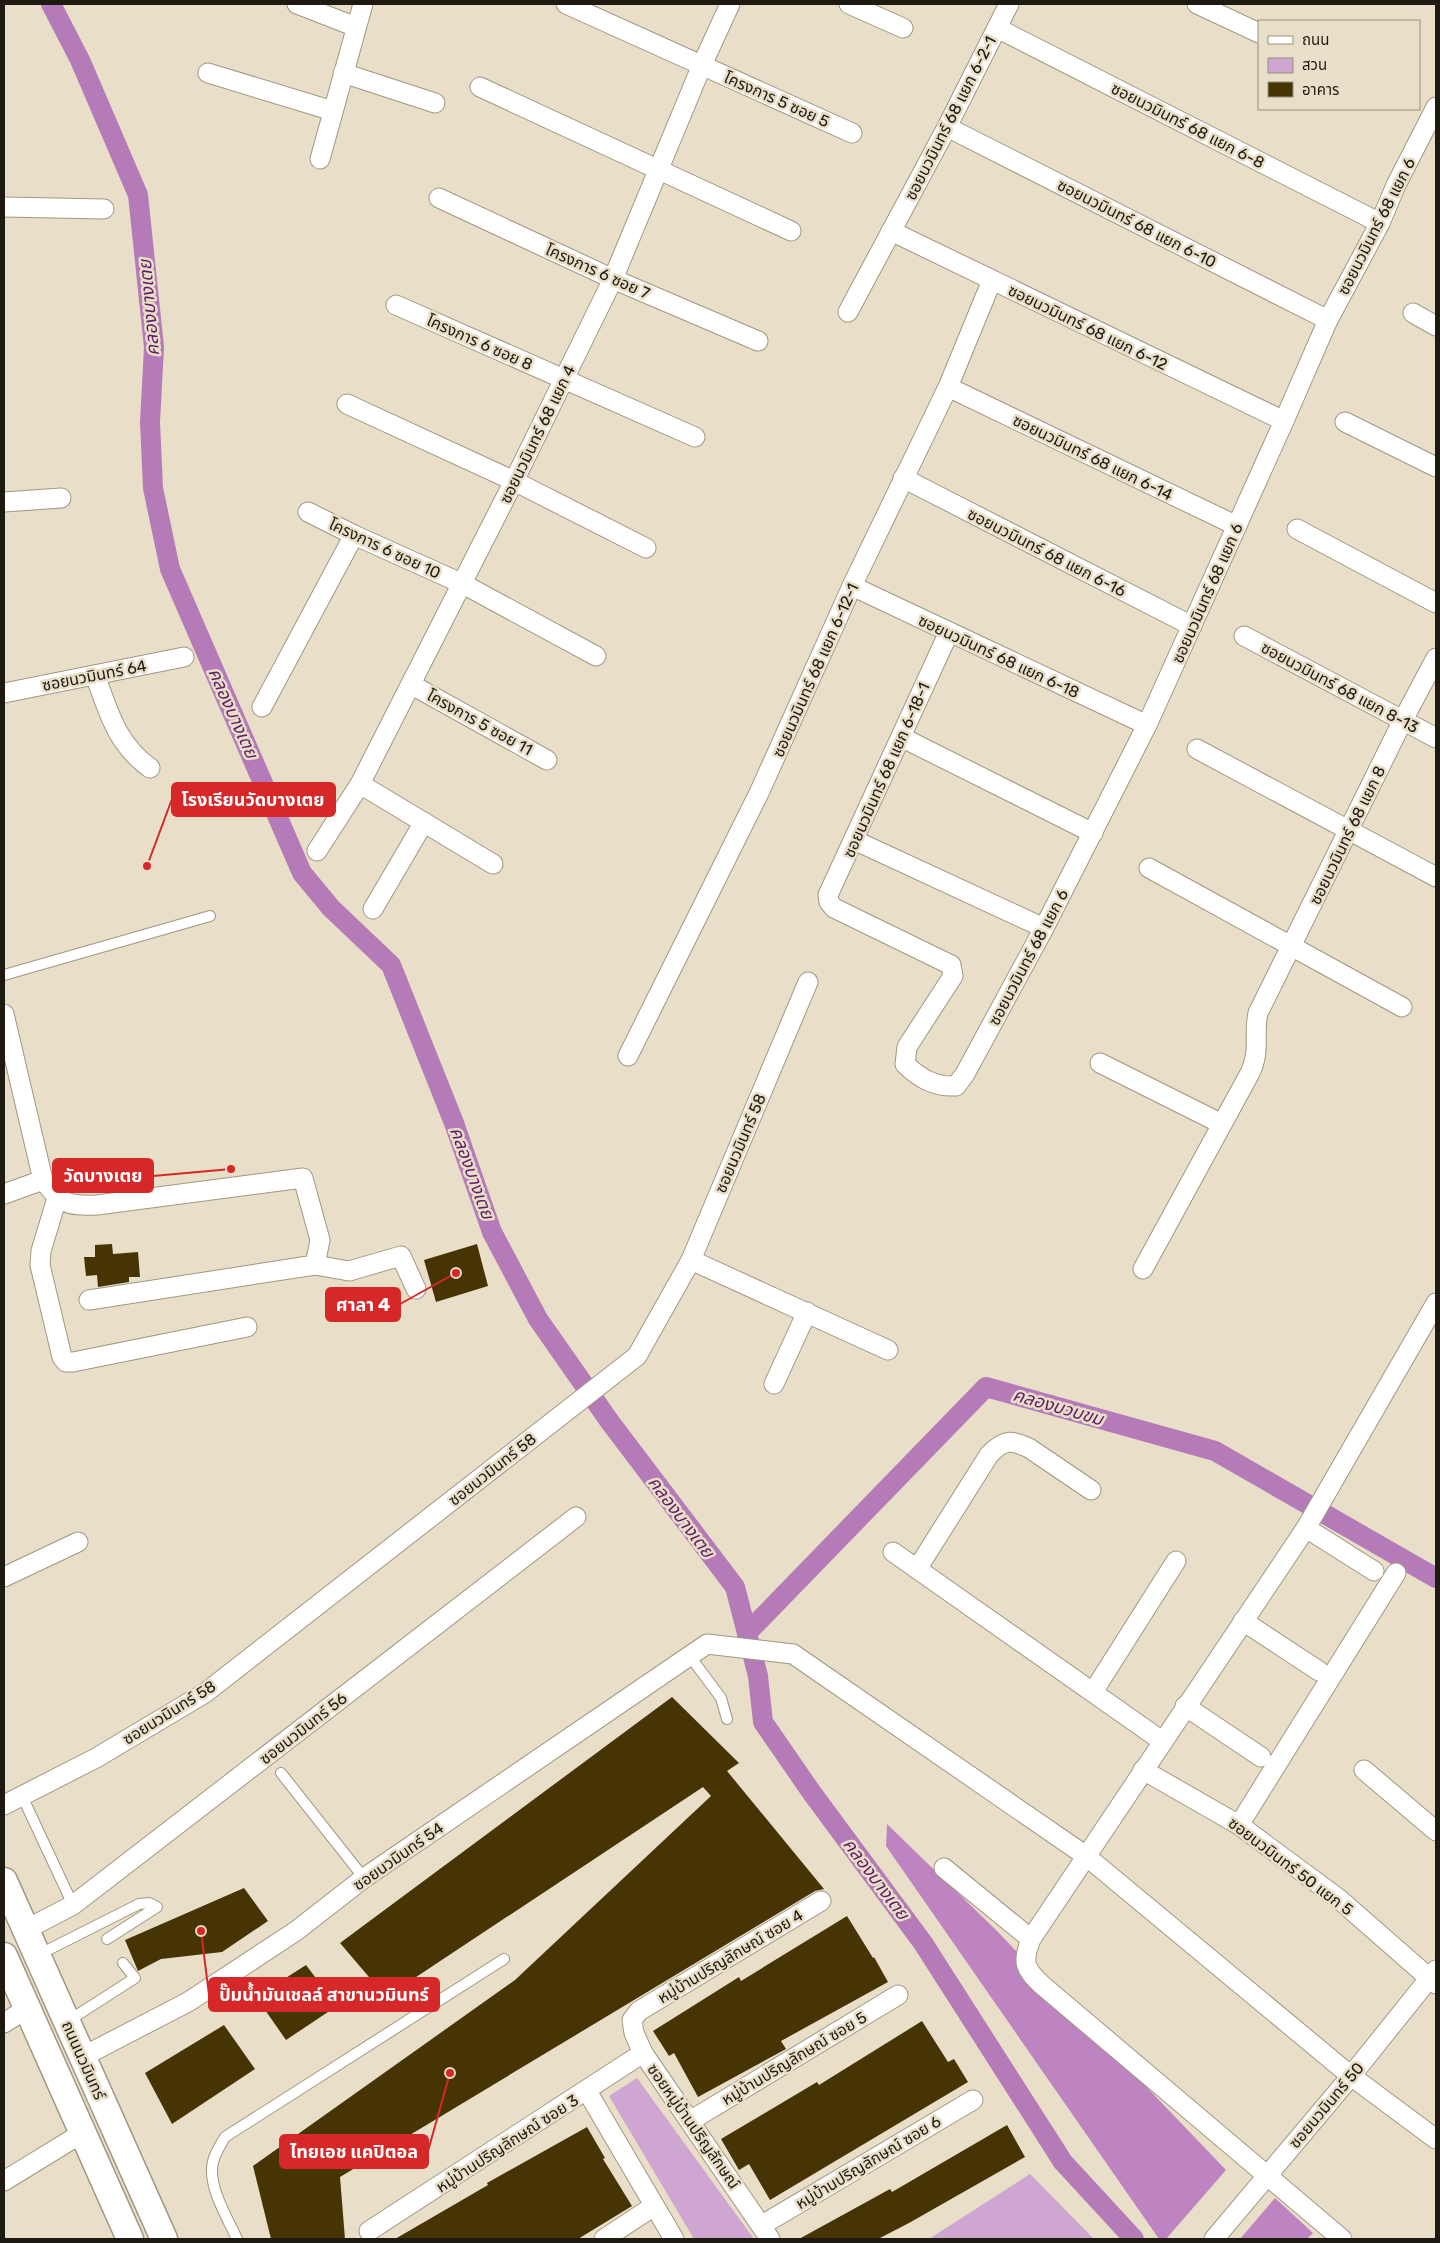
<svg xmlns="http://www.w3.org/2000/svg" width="1440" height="2243" viewBox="0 0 1440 2243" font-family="Rubik,'Noto Sans Thai',sans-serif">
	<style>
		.green { fill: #cfa5d2 }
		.forest { fill: #be84c2 }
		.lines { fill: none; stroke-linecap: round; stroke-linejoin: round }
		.canal { stroke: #b47bb8; stroke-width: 20 }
		.building { fill: #463404 }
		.service-casing { stroke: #a19782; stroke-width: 12 }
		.minor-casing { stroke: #a19782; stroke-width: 21 }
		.secondary-casing { stroke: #a19782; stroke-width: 29 }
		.service { stroke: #fff; stroke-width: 10 }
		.minor { stroke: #fff; stroke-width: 19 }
		.secondary { stroke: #fff; stroke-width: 26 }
		.labels { text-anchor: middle; stroke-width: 5; stroke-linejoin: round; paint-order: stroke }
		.street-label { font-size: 16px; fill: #1e1a12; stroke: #e9dfc8 }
		.water-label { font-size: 18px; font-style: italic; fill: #611b67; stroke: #e9dfc8 }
		.leader { fill: none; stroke: #d62828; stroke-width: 2 }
		.callout-dot { fill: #d62828; stroke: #e9dfc8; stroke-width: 2 }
		.callout { fill: #d62828; stroke: #d62828; stroke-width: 2 }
		.callout-label { font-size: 18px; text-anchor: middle; font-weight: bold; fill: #fff }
	</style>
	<rect width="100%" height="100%" fill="#e9dfc8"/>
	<g class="green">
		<path d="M637,2078L754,2239H694L609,2096Z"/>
		<path d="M1030,2174L1094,2239H929Z"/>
	</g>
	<g class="forest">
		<path d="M887,1824L996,1930L1226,2170L1166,2239H1159L886,1846Z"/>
		<path d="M1275,2198L1313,2233L1307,2239H1240Z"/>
	</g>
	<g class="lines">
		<g class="canal">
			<path d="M51,4L80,60L138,195L154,347L150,422L153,488L170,569L302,873L331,908L391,965L454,1123L492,1232L538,1319L610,1422L735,1587L758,1676L763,1722L812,1793L923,1943L1063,2162L1134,2239"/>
			<path d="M747,1633L986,1387L1215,1451L1436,1578"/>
		</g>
	</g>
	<g class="building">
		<path d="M112,1244L113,1254L138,1252L140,1277H129V1282L98,1287L97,1275L86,1276L84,1257H95V1245Z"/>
		<path d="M477,1244L488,1286L436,1302L424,1260Z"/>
		<path d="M672,1697L739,1763L727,1771L824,1889L815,1891L340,2177L345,2239H271L253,2166L515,1980L711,1796L703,1787L386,1997L340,1943Z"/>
		<path d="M244,1888L268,1921L222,1952L161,1959L138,1971L125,1940Z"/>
		<path d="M847,1916L873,1958L874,1957L888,1982L781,2041L786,2049L698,2097L674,2053L669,2056L653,2031L739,1977L741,1981Z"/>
		<path d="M306,1965L337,2006L286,2040L256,1997Z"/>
		<path d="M922,2021L948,2062L954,2059L968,2082L770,2200L749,2164L739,2170L721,2139L817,2082L819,2085Z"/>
		<path d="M224,2025L255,2069L172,2124L145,2073Z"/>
		<path d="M1007,2125L1025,2157L909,2223L878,2239H799L890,2189L892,2192Z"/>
		<path d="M587,2127L605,2158L603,2159L632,2206L578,2239H395L488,2185L487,2183Z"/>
	</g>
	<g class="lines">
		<g class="service-casing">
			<g id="service">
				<path d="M4,975L210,916"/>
				<path d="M689,1655L721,1698L727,1719"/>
				<path d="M281,1773L364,1878"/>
				<path d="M22,1796L73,1905"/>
				<path d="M38,1955L139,1904L149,1903L157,1907L107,1939"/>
				<path d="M68,2021L135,1978L123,1963"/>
				<path d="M237,2239C228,2219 211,2192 212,2169C212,2157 220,2146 225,2137L504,1959"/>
			</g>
		</g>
		<g class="minor-casing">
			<g id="minor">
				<path d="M297,4L356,27"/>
				<path d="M566,4L852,133"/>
				<path d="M849,4L903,28"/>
				<path d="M1197,4L1259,33"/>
				<path d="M997,28L1380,223"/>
				<path d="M208,73L333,111"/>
				<path d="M343,73L435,103"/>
				<path d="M480,87L791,231"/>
				<path d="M947,127L1328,320"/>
				<path d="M320,159L363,4"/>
				<path d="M439,198L613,279L758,341"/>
				<path d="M4,207L104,209"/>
				<path d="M891,231L1284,421"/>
				<path d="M396,305L695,437"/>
				<path d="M848,312L947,127L1009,4"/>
				<path d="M1413,313L1436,326"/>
				<path d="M948,387L1237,526"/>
				<path d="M347,404L514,481L646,548"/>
				<path d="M1345,422L1436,467"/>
				<path d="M903,478L1192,626"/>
				<path d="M4,502L61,498"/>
				<path d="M308,512L354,535L463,584L596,656"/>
				<path d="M1297,529L1436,603"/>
				<path d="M852,586L1147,725"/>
				<path d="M949,632L828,895L829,902L834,908L951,965L953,976L907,1047L905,1064C920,1079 935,1087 956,1086L965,1074L1044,928L1147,725L1284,421L1328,320L1380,223L1396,185L1436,107"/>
				<path d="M1244,636L1436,738"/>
				<path d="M95,675C109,713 116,743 150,768"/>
				<path d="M412,685L547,760"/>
				<path d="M4,693L184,657"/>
				<path d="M262,707L354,535"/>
				<path d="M901,737L1093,833"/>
				<path d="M1197,749L1436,877"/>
				<path d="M360,784L493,864"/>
				<path d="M854,840L1044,928"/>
				<path d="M317,851L360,784L514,481L613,279L702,65L730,4"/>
				<path d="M1149,868L1402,1007"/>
				<path d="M373,909L424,822"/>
				<path d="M4,1014L43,1180C62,1204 66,1206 97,1205L303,1178L320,1240L315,1265L89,1300"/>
				<path d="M628,1056L759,793L852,586L948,387L992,280"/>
				<path d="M1100,1063L1222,1124"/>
				<path d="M4,1194L43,1180"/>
				<path d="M57,1198L41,1251L40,1265L62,1357L66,1362H73L247,1327"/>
				<path d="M691,1260L888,1350"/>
				<path d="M315,1265L349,1271L401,1256L416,1289"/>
				<path d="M1143,1269L1250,1073C1261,1050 1253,1036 1258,1013L1403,720L1436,658"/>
				<path d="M774,1384L807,1312"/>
				<path d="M1306,1528L1374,1571"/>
				<path d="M893,1552L1162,1741"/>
				<path d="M917,1569L989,1455C1003,1440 1010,1439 1029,1448L1091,1490"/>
				<path d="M4,1577L78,1542"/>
				<path d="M1243,1621L1319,1671"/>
				<path d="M1093,1692L1176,1561"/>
				<path d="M1185,1706L1261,1757"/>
				<path d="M1143,1770L1239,1825L1339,1899L1436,1984"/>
				<path d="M1364,1770L1436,1831"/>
				<path d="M4,1805L96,1758L205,1693L637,1356L691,1260L808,982"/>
				<path d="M1239,1825L1396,1573"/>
				<path d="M944,1868L1031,1939"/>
				<path d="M25,1930L73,1905L576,1517"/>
				<path d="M4,2023L28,2008"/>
				<path d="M82,2057L188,2002L296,1931L364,1878L707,1644L793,1654L1086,1856L1351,2076L1436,2139"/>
				<path d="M587,2091L674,2239"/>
				<path d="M690,2121L898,1995"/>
				<path d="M4,2181L84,2132"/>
				<path d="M762,2225L973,2100"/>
				<path d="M369,2231L643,2053"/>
				<path d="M604,2239L654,2206"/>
				<path d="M770,2239L643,2053L634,2033L632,2020L639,2011L821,1901"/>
				<path d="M1214,2239L1351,2076L1436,1970"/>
				<path d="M1342,2239L1042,1985C1024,1968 1022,1962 1031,1939L1306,1528L1436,1303"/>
			</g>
		</g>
		<g class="secondary-casing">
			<g id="secondary">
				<path d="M4,1881L164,2239"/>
				<path d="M4,1956L130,2239"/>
			</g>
		</g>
		<use href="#service" class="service"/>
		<use href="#minor" class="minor"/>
		<use href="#secondary" class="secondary"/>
	</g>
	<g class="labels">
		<g class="street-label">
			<text transform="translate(777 99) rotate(24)" y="6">โครงการ 5 ซอย 5</text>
			<text transform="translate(950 118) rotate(-63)" y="6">ซอยนวมินทร์ 68 แยก 6-2-1</text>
			<text transform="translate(1188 125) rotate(27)" y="6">ซอยนวมินทร์ 68 แยก 6-8</text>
			<text transform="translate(1137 223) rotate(27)" y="6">ซอยนวมินทร์ 68 แยก 6-10</text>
			<text transform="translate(1376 226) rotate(-63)" y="6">ซอยนวมินทร์ 68 แยก 6</text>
			<text transform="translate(598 271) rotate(24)" y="6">โครงการ 6 ซอย 7</text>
			<text transform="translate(1088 327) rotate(26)" y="6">ซอยนวมินทร์ 68 แยก 6-12</text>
			<text transform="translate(480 342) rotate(24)" y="6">โครงการ 6 ซอย 8</text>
			<text transform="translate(537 434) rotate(-64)" y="6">ซอยนวมินทร์ 68 แยก 4</text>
			<text transform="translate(1093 457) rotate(26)" y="6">ซอยนวมินทร์ 68 แยก 6-14</text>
			<text transform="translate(385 548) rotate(25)" y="6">โครงการ 6 ซอย 10</text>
			<text transform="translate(1047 552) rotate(27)" y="6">ซอยนวมินทร์ 68 แยก 6-16</text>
			<text transform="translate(1207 593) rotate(-66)" y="6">ซอยนวมินทร์ 68 แยก 6</text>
			<text transform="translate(999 656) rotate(25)" y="6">ซอยนวมินทร์ 68 แยก 6-18</text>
			<text transform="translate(815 670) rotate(-66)" y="6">ซอยนวมินทร์ 68 แยก 6-12-1</text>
			<text transform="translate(94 675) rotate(-11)" y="6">ซอยนวมินทร์ 64</text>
			<text transform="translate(1340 687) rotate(28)" y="6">ซอยนวมินทร์ 68 แยก 8-13</text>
			<text transform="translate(480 722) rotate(29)" y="6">โครงการ 5 ซอย 11</text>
			<text transform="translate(886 770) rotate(-66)" y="6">ซอยนวมินทร์ 68 แยก 6-18-1</text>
			<text transform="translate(1347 835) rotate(-64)" y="6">ซอยนวมินทร์ 68 แยก 8</text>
			<text transform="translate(1028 957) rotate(-62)" y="6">ซอยนวมินทร์ 68 แยก 6</text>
			<text transform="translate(740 1143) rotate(-67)" y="6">ซอยนวมินทร์ 58</text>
			<text transform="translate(492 1469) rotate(-38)" y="6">ซอยนวมินทร์ 58</text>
			<text transform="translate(169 1712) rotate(-32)" y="6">ซอยนวมินทร์ 58</text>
			<text transform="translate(303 1728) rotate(-38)" y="6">ซอยนวมินทร์ 56</text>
			<text transform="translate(398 1856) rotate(-35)" y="6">ซอยนวมินทร์ 54</text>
			<text transform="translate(1291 1866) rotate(37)" y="6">ซอยนวมินทร์ 50 แยก 5</text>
			<text transform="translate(730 1956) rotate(-31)" y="6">หมู่บ้านปริญลักษณ์ ซอย 4</text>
			<text transform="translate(794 2058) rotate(-31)" y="6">หมู่บ้านปริญลักษณ์ ซอย 5</text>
			<text transform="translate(84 2060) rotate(66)" y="6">ถนนนวมินทร์</text>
			<text transform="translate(1326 2105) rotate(-50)" y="6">ซอยนวมินทร์ 50</text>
			<text transform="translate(694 2126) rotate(55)" y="6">ซอยหมู่บ้านปริญลักษณ์</text>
			<text transform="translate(507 2143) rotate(-33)" y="6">หมู่บ้านปริญลักษณ์ ซอย 3</text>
			<text transform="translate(868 2162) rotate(-31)" y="6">หมู่บ้านปริญลักษณ์ ซอย 6</text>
		</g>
		<g class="water-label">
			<text transform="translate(149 308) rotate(-95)" y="6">คลองบางเตย</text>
			<text transform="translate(233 713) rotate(66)" y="6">คลองบางเตย</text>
			<text transform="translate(472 1173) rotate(70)" y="6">คลองบางเตย</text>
			<text transform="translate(1058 1407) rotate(16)" y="6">คลองบวบขม</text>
			<text transform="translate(681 1517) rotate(53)" y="6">คลองบางเตย</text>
			<text transform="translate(876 1879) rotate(53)" y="6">คลองบางเตย</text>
		</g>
	</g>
	<path class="leader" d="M147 866L172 799M231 1169L153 1176M456 1273L400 1304M201 1931L209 1995M450 2073L428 2151"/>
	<g class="callout-dot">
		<circle cx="147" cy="866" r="5"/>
		<circle cx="231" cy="1169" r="5"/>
		<circle cx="456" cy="1273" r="5"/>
		<circle cx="201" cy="1931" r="5"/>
		<circle cx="450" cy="2073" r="5"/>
	</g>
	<g class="callout">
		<rect x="172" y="783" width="163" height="33" rx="5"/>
		<rect x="53" y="1159" width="100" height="33" rx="5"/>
		<rect x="326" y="1288" width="74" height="33" rx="5"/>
		<rect x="209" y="1978" width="230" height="33" rx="5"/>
		<rect x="280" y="2135" width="148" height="33" rx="5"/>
	</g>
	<g class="callout-label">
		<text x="253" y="806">โรงเรียนวัดบางเตย</text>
		<text x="103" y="1182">วัดบางเตย</text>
		<text x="363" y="1311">ศาลา 4</text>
		<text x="324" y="2001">ปั๊มน้ำมันเชลล์ สาขานวมินทร์</text>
		<text x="354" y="2158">ไทยเอช แคปิตอล</text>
	</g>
	<rect width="1440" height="2243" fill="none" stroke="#1e1a12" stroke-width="10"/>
	<rect x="1258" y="20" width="162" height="90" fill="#e9dfc8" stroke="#98907f"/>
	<rect x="1268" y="36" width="25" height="8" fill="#ffffff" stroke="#98907f"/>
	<text x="1302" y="45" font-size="15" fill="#1e1a12">ถนน</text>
	<rect x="1268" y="58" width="25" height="15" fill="#cfa5d2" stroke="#98907f"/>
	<text x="1302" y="70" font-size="15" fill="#1e1a12">สวน</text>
	<rect x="1268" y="82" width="25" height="15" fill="#463404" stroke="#98907f"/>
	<text x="1302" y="95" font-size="15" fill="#1e1a12">อาคาร</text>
</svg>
